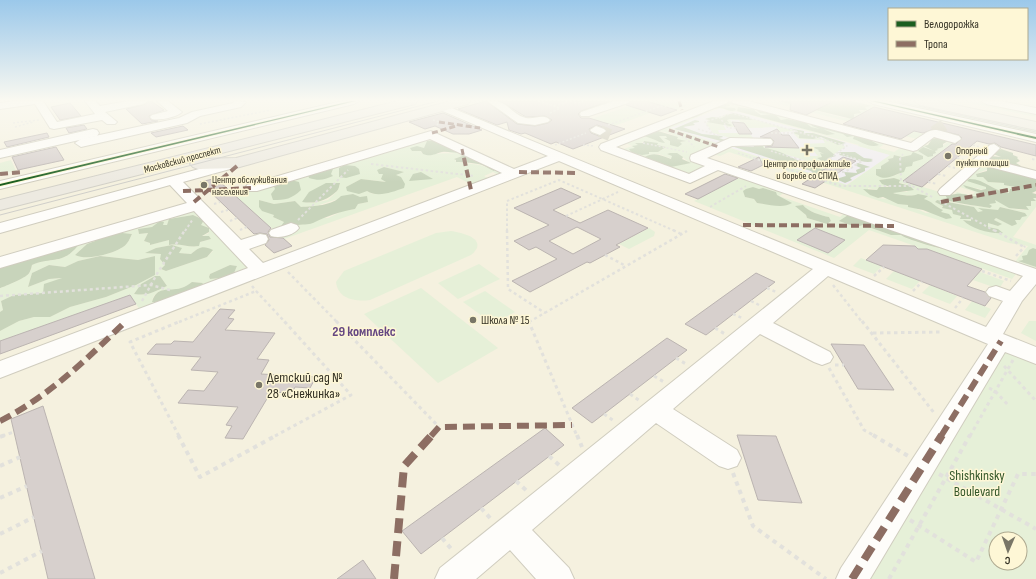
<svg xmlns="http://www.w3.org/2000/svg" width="1036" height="579" viewBox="0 0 1036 579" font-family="'Sofia Sans Condensed',sans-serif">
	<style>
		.medical { fill: #f0edf1 }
		.green { fill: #e6f0d8; fill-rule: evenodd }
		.forest { fill: #c8d4bb }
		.building { fill: #d7d0cd; stroke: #bbb4b1; fill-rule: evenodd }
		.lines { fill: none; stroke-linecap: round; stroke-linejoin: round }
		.minor-tunnel { stroke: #cfcbba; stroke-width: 12; stroke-dasharray: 12 6; stroke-linecap: butt }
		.minor-casing { stroke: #d0cdbf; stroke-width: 2 }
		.major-casing { stroke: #d3d1c8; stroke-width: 2 }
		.path-far4 { stroke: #e2e1dc; stroke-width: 1.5; stroke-dasharray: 2 2; stroke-linecap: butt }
		.path-far3 { stroke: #e2e1dc; stroke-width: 2; stroke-dasharray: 2.5 2.5; stroke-linecap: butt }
		.path-far2 { stroke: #e2e1dc; stroke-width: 2.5; stroke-dasharray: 3 3; stroke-linecap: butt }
		.path-far1 { stroke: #e2e1dc; stroke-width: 3; stroke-dasharray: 3.5 3.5; stroke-linecap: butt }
		.path { stroke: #e2e1dc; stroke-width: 4; stroke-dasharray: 4.5 4.5; stroke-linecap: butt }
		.minor { fill: #fefdfa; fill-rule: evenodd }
		.major { fill: #edeae1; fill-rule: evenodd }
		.tram { stroke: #d0cfca; stroke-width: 1 }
		.quiet-far3 { stroke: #8d6e63; stroke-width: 3; stroke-dasharray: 6 3; stroke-linecap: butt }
		.quiet-far2 { stroke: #8d6e63; stroke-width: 4; stroke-dasharray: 8 4; stroke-linecap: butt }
		.quiet-far1 { stroke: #8d6e63; stroke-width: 6; stroke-dasharray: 12 6; stroke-linecap: butt }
		.quiet { stroke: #8d6e63; stroke-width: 8; stroke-dasharray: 15 8; stroke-linecap: butt }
		.cycleway-casing { stroke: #fef7d6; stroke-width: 2 }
		.cycleway { fill: #1b5e20; fill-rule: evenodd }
		.poi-dot { fill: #797667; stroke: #fef7d6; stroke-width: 1.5 }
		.labels { text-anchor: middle; stroke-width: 3; stroke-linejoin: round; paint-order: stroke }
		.far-poi-label { font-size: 10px; fill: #363326; stroke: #fef7d6; text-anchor: start }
		.far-street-label { font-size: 10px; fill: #363326; stroke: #fef7d6 }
		.poi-label { font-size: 12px; fill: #363326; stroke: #fef7d6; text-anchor: start }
		.quarter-label { font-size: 14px; font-weight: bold; fill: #654783; stroke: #fef7d6 }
		.near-poi-label { font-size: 14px; fill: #363326; stroke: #fef7d6; text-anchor: start }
		.near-park-label { font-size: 14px; fill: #34572a; stroke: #fef7d6 }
	</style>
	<rect width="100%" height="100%" fill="#f5f1df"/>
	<path class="medical" d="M720,108L733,112L736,111L891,155L846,185L670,128Z"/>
	<g class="green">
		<path d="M396,101H400L0,203V200Z"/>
		<path d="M643,101H690L681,104L687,106L677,110L667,107L600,131L596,130L579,136L562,129Z"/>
		<path d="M727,101H731L694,118L720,108L732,112V108L722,107L729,104L746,107L735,101L888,141L879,148L894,152L900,148L912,151L935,135L955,141L903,181L953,196L957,192L971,196L975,192L960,187L983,164L1036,176L988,169L976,174L977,176L983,177L988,182L1005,183L1004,185L1016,187L1015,189L1009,193L1001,192L985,183L969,179L986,187V189C978,190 974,186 966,188L980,193L978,196L958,194L954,196H946L948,198L943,199C959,205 974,205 990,208L988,203L994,199C1008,206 1012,211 1029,210L1025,206L1031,201L1032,198H1036V207L1013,237L1036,245V249L1033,248L1023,260L1018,261L1036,267V269L1014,263L1028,246L1009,243L729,152L720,156L709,153L724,146L847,185L890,155L858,146L859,145L736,111L733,112L720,108L670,128L722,145L696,158L713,164L691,175L621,150L632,146L624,142ZM738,107L750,108L761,115L770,114L781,120L800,121L814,129L833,133L827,135L738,110ZM658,131C665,132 673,133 676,139L685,141L680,142L678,147L666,136H659V139L654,140L653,138L643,136ZM940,137L949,141L935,151L925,146L933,138ZM644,141L657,143V145L666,147L658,152C647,151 644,155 633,153L639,145ZM659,154L672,159V156L668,154L680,155L690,163C675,166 660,168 648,155ZM894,155L902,157L911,155C903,173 897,181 877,173L889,161L888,159L893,158ZM894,178L900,181L899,183L905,184L914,190H908L907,192H892L898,195L927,196L923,198L941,211L926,213L908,205L889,200V199L878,198L869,194L868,188L877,190L879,187L891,186L879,180ZM937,200L974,207L978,212L998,210L1001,207L1025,213L1022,217L1014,220L1013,226L996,218L994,220L1001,224L998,226L988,223V227L998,229L973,226L965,222L964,220L971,221V219L960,218L961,216L952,210L942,208L943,206L935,202Z"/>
		<path d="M767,101H778L844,118H852L853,114L861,113L859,110L863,111L865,107L870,105L852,101L876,106L856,117L928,135L921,140Z"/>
		<path d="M882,101H910L1036,129V136Z"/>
		<path d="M960,101H983L1036,112V117Z"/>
		<path d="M727,114H734L796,131L780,132L776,127L748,128L744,123H741L739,120H730L735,127H728L720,117Z"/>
		<path d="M719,117L726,130H718L719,133H749L754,139L737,140L713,133L706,123Z"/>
		<path d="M798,132L843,144L845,147L822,162L814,163L748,143L762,142L765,147L797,146L808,156H818L810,147H805L803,144L825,143L823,140L799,139L794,134Z"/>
		<path d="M433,137L509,173L501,176L493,172L484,176L491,180L475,186L457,177L284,239L234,195L397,146ZM426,146L455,154C444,152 434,155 423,154L417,147L424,148ZM468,154L494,170L480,165L456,162L455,159ZM384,167L403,172L396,175L373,194L367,191L346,187L361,179L387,182L384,174ZM340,184L338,190L328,200L313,203L302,202ZM353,194L368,202L358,204L355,209L343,211L328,218H319L312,223L282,226L284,222L273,217L274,215L259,200L274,204L295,201L301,207L316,206Z"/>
		<path d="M11,160L16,171L0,173V163Z"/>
		<path d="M740,177L785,192L779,196L840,217L846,212L966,253L964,256L1016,274L1012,279L927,249H918L915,246L869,230L834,258L694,201ZM753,187L759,189L763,188L776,192V195L791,203L778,205L757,203L754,199L745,197L744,191ZM803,205C807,211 822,216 829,217L831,221L827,224L807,218L806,215L796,206ZM848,215L950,249C944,251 904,239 901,235H891L863,225L856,227L840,221ZM815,228L845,240L828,253L798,240Z"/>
		<path d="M196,210L250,266L204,285L206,289L142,313L130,295L0,341V331L19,321L34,317H50L70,307L106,297L136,285L155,275V256L138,260L100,256L78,261L65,267L49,265L32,273L28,287L49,279L64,278L45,284L43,293L14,295L1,301L3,310L0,312V288C2,288 24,278 26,276C30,274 31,270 32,265C52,256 63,266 79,244C63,244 9,268 0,265L130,226L133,229ZM193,215L204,220L200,225L209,228V233L201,237L209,236L211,239L200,242L198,246C188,248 180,243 169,245V240L150,245V243L144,241L148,233L139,234L138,229L152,227L160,222H164L162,225H167L170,219ZM113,232L132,234C130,238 128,244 123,247C112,254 87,261 75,255L87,244L95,241L96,237ZM172,245L181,248L179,253L191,254C199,247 203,245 213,251L207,257L166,271L161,269L165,265L160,259L162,254L146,253L156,248ZM230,265L237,266L234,273L222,278L210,279L209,277L210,274ZM155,276H160L167,286C153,292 150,296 134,294L141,284ZM193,282L203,283C196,295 165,303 152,301C156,286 169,292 181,288C185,287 189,284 193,282Z"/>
		<path d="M649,228L655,232L654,236L629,249L619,244Z"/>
		<path d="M451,231C465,233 489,240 471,255L370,300C355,302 338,299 336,282L344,271L436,233Z"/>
		<path d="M861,258L882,266L874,274L853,266Z"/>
		<path d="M479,264L500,279L458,299L438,283Z"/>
		<path d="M894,271L920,281L912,289L886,279Z"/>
		<path d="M980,272L1004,281L999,289L973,280Z"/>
		<path d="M930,285L957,296L950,304L922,293Z"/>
		<path d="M421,288L498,348L438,383L364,314Z"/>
		<path d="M485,291L515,312L493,324L463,302Z"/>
		<path d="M972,301L991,309L985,318L965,310Z"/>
		<path d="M1029,321H1036V341L1021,333Z"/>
		<path d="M996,342L1036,358V579H847ZM996,539H1020V563H996Z"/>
	</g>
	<g class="forest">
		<path d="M734,101L746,105V107L729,104L730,106L722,107L735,108L736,110C729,113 726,108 720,108C708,108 699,119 688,118L724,102Z"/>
		<path d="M778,101H852L872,106L865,107L867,110H859L861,113L854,114V118L852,119Z"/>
		<path d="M748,105L771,111L769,114L760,113L754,108L755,111L761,115L771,114V112L788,115L781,117L776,115L781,120L787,119L799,121L788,118C794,115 804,118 808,122L806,123L811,127L820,129L812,126L809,121L844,130L849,133H854L875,138L878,139L872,141L879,145C870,149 861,141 853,139L854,136L847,137L843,134L823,129L835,134L827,135L737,111L738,107L752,109Z"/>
		<path d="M734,113L750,117L749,118L753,120L730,119L727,120L729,123L724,122L732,125L730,126L707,122L709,120L705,119L712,117L723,118L722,117L726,116L725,115Z"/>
		<path d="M695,120L699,121V122L693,123L695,125L683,127L702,134L722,136L723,137L719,138L725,140V142L674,129Z"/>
		<path d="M788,128L804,131V133H813L846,143L838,145L821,137L813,139L799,138V135L793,133L797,131Z"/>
		<path d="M658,131L678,137L677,139L686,141L680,142L682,144L678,147L670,145V141L664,138H667L666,136H659L665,143C656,142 652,137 642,136Z"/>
		<path d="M940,137L950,140L943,144V147L937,149L938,150L935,151L936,153L933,154V156L928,157L918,151L923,147L934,151L924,146L928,145L932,139Z"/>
		<path d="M437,140L463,152C456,154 449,151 442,152C434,154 431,157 423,154L421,151H412L410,148L417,146L424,148L427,141Z"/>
		<path d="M644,141L658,143L657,145L666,147L658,152H649V154L642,155L632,153L629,149L635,148L632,146L638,145L635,143H643Z"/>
		<path d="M753,144L762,145L764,148C785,150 803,167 825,169L820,174H814L811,171L731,146L754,147Z"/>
		<path d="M815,147H825L836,156L828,158L832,160C826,165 823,161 817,158L822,157L820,153L824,154L818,151L819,150L814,148Z"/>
		<path d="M1001,149L1013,153V155L1018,157L1017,158L1020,161L1016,163L1021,166L1017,168L989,159L990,156L1001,157L993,154Z"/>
		<path d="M841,152H855L864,158L873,159L871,160L873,161C865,165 849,156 839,155L841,153L835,152Z"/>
		<path d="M913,152L923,156V159L913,162L912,166L906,167L904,172C894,174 887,182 876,175V169H881V166L889,161L888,159L893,158L894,155L902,157L911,155Z"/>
		<path d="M670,153H677L683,157L682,159L691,163L671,167L645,157C654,151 663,156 671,159L672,156L667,154Z"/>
		<path d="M468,154L496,168L494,171C489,169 487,167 482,165C477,163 462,162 456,162V160L454,159Z"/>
		<path d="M858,163L870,167L865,168V171L850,178L852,180L845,183L836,179L846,176L844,172L857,173L856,170L861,168L854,165Z"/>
		<path d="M344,165L355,166L359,169L360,174L346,178L339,177V168Z"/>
		<path d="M330,167L333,169L331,174L333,176C324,180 319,181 309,178L308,175Z"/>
		<path d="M384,167L404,172L396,175L401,177L405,184L404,188C392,192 378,198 367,191L359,194L347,191L346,187L361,179L386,182L381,179L383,174H379L377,170Z"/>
		<path d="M987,167L1036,178V191L1032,193L1036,194V198H1033L1036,201H1031V206H1026L1029,210L1009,208L995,200L996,203L989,204L992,206L990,208C973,205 959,204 942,199L947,198L945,195C949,195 960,193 961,194C967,194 971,197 977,196L980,193L966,188L963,185L981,190L986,189V187L967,181L969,179C983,178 995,192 1009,193L1010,189H1015V187L1004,185V183L988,182L983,177H977L976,174L987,171Z"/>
		<path d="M421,172L433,179L409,181L413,174Z"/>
		<path d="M894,178L900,180L899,183L910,186L914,190L893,193C899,195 912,197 918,194L928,196L924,199C932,201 935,207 943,210L941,212L949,214L952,218L946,219L923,210L908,207V205L898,204L883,197L878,198L870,195L863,189L877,190L879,187H890L882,184L879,180Z"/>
		<path d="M291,180L299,182L301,190C292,199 285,200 273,200L271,194L275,189L273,184Z"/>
		<path d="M326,183H340C339,186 339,189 337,191C326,201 316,204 302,202L309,192Z"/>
		<path d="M753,187L759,189L763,188L776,192L777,195L792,203C783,209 767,204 757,203L754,199L745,197L743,191L746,189Z"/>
		<path d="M353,194L360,197L367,196L368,202L358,204L355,209C341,211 325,217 313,223C309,225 287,225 281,226L284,222L273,217L274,215L262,211L259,207V200L274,204L295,201L301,207C314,206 332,206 341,196Z"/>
		<path d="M937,200L974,207L978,212L983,211L978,208L998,210L1000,207L1025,213L1027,216L1022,217L1020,220H1015L1017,224L1012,226L996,218L994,220L1002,224L998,226L988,223V227L998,229L1003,233C991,234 971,229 963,220L971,221V219H960L961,216L953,214L952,210L942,208L943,206L935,202Z"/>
		<path d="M803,205C807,211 822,216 829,217L831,221L827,224L807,218L806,215L795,206Z"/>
		<path d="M193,215L204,220L201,225L209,228V232L202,236H209L211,239L200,242L199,246C188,248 181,243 169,245V240L150,245V243L144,241L148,233L139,234L138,229L152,227L160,221L164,222L163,225H167L169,219Z"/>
		<path d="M848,215L950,249C945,251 905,239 901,235H891L863,225L856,227L839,221Z"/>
		<path d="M113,232L132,234C130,238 128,244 123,247C112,254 87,261 75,255L87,244L95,241V237Z"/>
		<path d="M80,243C63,266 53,256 32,265C31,269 30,274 26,276C24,278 2,288 0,288V266L25,259H31L42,253Z"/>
		<path d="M172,245L182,248L179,253L191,254C199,247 203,245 213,250L207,257L166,271L161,269L165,265L160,259L161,254L145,253L156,248Z"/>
		<path d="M1033,248L1036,249V267L1018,261L1023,260L1022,256L1027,255L1029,250Z"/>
		<path d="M100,256L138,260L155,256V275L136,285L106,297L70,307L50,317H34L19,321L0,331V312L3,310L1,301L14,295L43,293L44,284L62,278L49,279L28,287L32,273L49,265L65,267L78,261Z"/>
		<path d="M230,265L237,266L234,273L222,278L210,279L209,277L210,274Z"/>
		<path d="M155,276H160L167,286C153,292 150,296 134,294L141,284Z"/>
		<path d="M192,282L203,283C196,296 166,302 152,302C157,285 168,292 181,288C185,287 189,284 192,282Z"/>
	</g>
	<g class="building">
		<path d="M151,101L164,110L149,116L151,120L158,121L142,124L126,109L143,105Z"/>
		<path d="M486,101L517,124L535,126L548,123L552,120L545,116L526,117L500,101H610L581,111L578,114L581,118H589L625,129L573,149L556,142L551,144L525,133L521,134L509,130L507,122L497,125L458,109ZM597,125L605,128L607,132L599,136L591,133L589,129Z"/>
		<path d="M630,101H646L677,110L661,116L626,105Z"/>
		<path d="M791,101H834L806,115L790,110Z"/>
		<path d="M70,103L81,116L60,120L51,107Z"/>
		<path d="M874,107L1036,145V156L1001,147L995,143L989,144L977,141L922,187L903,181L952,144H956L962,138L959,135L934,129L923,133L914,131L901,139L843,124Z"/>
		<path d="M443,113L482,130L469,134H453L435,126L425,129L409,122Z"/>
		<path d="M732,122L744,123L752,134H739Z"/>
		<path d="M84,125L87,129L69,133L66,128Z"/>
		<path d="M183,126L188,130L156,137L151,133Z"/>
		<path d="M777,129L782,135H789L799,148L765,147L772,146L774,141L771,138L760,137Z"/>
		<path d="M47,133L49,137L7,147L4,142Z"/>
		<path d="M56,147L64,160L18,170L12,157Z"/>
		<path d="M759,157L763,165L751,171L738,167Z"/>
		<path d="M843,157L856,161L815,188L802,184Z"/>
		<path d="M725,174L738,178L698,199L685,194Z"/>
		<path d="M213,179L219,181L271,228L268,232L270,237L283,238L292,246L274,253L265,245L269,240L267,234L260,233L254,234L200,182Z"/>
		<path d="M561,188L581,197L553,210L580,223L608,210L648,228L616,245L620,247L590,263L587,262L530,292L512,281L557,259L536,247L529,250L514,241L549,225L514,208ZM577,227L601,239L573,254L549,241Z"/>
		<path d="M815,228L845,240L828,253L797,240Z"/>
		<path d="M883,245L915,246L918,249H927L982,269L967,286L985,292L991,298L985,306L866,260Z"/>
		<path d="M756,273L775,282L706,335L685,324Z"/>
		<path d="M130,295L136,304L0,354V341Z"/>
		<path d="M220,309L235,310L228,318L234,319L225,330L275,333L257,359L269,360L261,374L316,377L310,388L295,387L292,393L271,392L243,439L225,438L232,426L226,425L238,407L178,403L188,390L204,391L218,372L191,370L201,357L147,354L156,344H171L174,341L193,342Z"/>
		<path d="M667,338L687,350L592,423L572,408Z"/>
		<path d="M831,344L864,345L894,390L858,389Z"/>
		<path d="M43,406L95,579H48L11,419Z"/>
		<path d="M545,428L564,445L421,554L402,531Z"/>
		<path d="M737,435L776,436L802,503L758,500Z"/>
		<path d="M363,560L376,579H337Z"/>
	</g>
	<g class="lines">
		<g class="minor-tunnel">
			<path d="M600,131L610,135"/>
			<path d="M934,132L946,124"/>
		</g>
		<g class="minor-casing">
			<g id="minor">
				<path d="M14,101H43L57,122L95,114L85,101H95L100,106L128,101H148L143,104L105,112L117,122L115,124H107L102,120L54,129L50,128L35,104L0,109V103Z"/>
				<path d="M157,101H168L182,112C177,117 159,121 152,119L150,117L152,115L168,111Z"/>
				<path d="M234,101L246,102L241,107L200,116L187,123L81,147L75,143L81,139L179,118L192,112L233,103Z"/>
				<path d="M342,101H359L354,104L0,189V181Z"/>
				<path d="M487,101C508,99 509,113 526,118C534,120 544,113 550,120L548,122L535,125L518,123Z"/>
				<path d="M614,101H629L628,103L589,116H581L580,114L581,112Z"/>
				<path d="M714,101H728L727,103L616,147L689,174L705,166L691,161L690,158L691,155L730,138L771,139L773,142L771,145L732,146L707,158L1036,269V284L1022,301L1003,334L1036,347V364L1005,352L870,579H836L841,568L988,344L828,276L773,323L830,352L833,357L830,362L822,365L814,362L760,334L673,409L737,450L741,458L737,466L728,469L719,466L656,423L532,530L569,568L574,579H536L510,550L476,579H435L440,568L813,269L559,161L0,378V361L248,268L194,211L0,268V257L187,203L170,185L0,233V223L236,159L241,160L243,163L241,166L183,182L241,240L260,234L266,235L268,239L266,243L249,249L263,263L502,173L430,139L257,191H247L245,188L247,185L431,131L514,169L548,156L438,109L437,107L442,104L986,327L1003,301L989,296L986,292L989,288L996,286L1010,291L1023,276L718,170L690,183L601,150L599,147L601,144Z"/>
				<path d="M732,101H748L911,143C937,125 930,129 959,136L961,139L955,143L934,137L917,150L913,151L733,103Z"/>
				<path d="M868,101H886L1036,134V142L873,104Z"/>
				<path d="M981,101H1000L1036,108V114L986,104Z"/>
				<path d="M596,126L604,129L606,131L600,135L592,132L590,130Z"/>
				<path d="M93,129L97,130L99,133L97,136L0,158V150Z"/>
				<path d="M994,144L1000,148L989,159L1036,171V179L982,165L950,195H940L938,192L940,189L990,145Z"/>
				<path d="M291,223L297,225L299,228C294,235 280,239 271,236L269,233L271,230Z"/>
			</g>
		</g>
		<g class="major-casing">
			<g id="major">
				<path d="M398,101H417L415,104L198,159L236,158L451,101H470L468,104L236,168L198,169L193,167L190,164L193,161L0,210V200Z"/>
				<path d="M914,101H936L1036,122V130L920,105Z"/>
			</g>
		</g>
		<g class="path-far4">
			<path d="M538,101L560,108"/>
			<path d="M570,101L576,103"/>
			<path d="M474,102L480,101"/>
			<path d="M578,103L584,101"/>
			<path d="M554,106L571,101"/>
			<path d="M550,113L560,108"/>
			<path d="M719,117L728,128H738"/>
			<path d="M433,120L439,122L436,127"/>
			<path d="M13,123L39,120"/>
			<path d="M200,124L271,110"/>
			<path d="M608,125L661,106L675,108"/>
			<path d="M15,127L33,122"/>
			<path d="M698,129L720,136"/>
			<path d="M671,131L687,139L694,147"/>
			<path d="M712,133L705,122L732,113L847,146L829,159"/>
			<path d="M771,133H792L797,131"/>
			<path d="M643,143L687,152"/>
			<path d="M555,145L586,133"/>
			<path d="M583,145L595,146"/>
			<path d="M973,145L980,147"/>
			<path d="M771,151L797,159"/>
			<path d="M965,151L972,153"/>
			<path d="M738,153L757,159"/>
			<path d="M839,153L856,159"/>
			<path d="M957,158L960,159"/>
			<path d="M900,159L903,154"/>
		</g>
		<g class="path-far3">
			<path d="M753,158L841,186H912"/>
			<path d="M794,158L840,172H845L862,161L853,158"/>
			<path d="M900,158L901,180L934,198"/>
			<path d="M957,158L964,160"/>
			<path d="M1032,159L1036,160"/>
			<path d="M371,164L475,176"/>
			<path d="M819,166L830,158"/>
			<path d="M948,166L955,168"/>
			<path d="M938,174L946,176"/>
			<path d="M928,182L937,184"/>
			<path d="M940,201L995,231"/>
			<path d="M214,204L220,202"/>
			<path d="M710,207L746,186"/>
			<path d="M221,212L228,210"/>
			<path d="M566,216L618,192"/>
			<path d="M298,220L348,170"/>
			<path d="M230,221L237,218"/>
			<path d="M240,230L247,227"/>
			<path d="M185,231L193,219"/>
			<path d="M507,231V201L559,180L675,231"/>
		</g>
		<g class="path-far2">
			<path d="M507,230L508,289L545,313"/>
			<path d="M673,230L681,234"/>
			<path d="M994,230L1024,247"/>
			<path d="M605,255L626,266"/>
			<path d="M1016,256L1025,246"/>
			<path d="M982,271L1011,281"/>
			<path d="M288,272L337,322"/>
			<path d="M874,276L884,267"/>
			<path d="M833,285L862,322"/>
			<path d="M252,286L256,291"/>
			<path d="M767,288L776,292"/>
			<path d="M256,291L285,322"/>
			<path d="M913,291L922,282"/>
			<path d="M0,296L151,285L170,290"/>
			<path d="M142,301L158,272L185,230"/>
			<path d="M751,301L759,305"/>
			<path d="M955,308L963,298"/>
			<path d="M733,314L742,318"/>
			<path d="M179,322L256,291"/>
			<path d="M529,322L687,231"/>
		</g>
		<g class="path-far1">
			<path d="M336,321L439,427"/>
			<path d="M530,321L529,322L577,436"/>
			<path d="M862,321L935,414"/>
			<path d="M715,328L725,334"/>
			<path d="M873,333L941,332"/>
			<path d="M676,358L686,364"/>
			<path d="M835,365H844"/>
			<path d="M1004,366L1036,401"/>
			<path d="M829,368L864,430L875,436"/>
			<path d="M654,376L664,382"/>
			<path d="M989,388L995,391L1009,406"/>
			<path d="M630,394L640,401"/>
			<path d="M604,414L614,421"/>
			<path d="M2,436L14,432"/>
			<path d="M179,436L130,342L181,321"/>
			<path d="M275,436L351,395L284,321"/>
			<path d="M970,436L1013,360"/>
		</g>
		<g class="path">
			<path d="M178,435L200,477L277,435"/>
			<path d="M577,435L582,447"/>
			<path d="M873,435L908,456"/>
			<path d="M0,437L5,435"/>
			<path d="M549,456L559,465"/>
			<path d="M0,466L20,457"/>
			<path d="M733,473L753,526L826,579"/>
			<path d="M939,474L1036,529"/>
			<path d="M516,481L528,492"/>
			<path d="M0,498L27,486"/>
			<path d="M481,508L491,519"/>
			<path d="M910,520L976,562L1018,474H1036"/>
			<path d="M0,534L34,517"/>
			<path d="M442,538L453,551"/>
			<path d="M0,573L42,551"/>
			<path d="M889,579L970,435"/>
		</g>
		<use href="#minor" class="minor"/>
		<use href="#major" class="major"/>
		<g class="tram">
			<path d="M895,101L1036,132"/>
			<path d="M0,215L438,101"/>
		</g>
		<g class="quiet-far3">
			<path d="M679,101L682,110"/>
			<path d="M439,122L480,128"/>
			<path d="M669,130L719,147"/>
			<path d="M432,133L456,126"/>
			<path d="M462,149L464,159"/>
		</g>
		<g class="quiet-far2">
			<path d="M464,158L471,190"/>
			<path d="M519,172L577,173"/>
			<path d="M0,174L23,172"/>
			<path d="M183,191L252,188"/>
			<path d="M194,202L237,166"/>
			<path d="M941,202L1036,185"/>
			<path d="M743,225L894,226"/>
		</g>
		<g class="quiet-far1">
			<path d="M0,421C48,397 87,359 125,322"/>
			<path d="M431,436L439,427L572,425"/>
			<path d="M941,436L1001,341"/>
		</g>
		<g class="quiet">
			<path d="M394,579L404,466L432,435"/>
			<path d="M852,579L942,435"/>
		</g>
		<g class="cycleway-casing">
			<g id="cycleway">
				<path d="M351,101H356L0,186V184Z"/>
				<path d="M871,101H876L1036,137V139Z"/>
			</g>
		</g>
		<use href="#cycleway" class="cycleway"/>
	</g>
	<linearGradient id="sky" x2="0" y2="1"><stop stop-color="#9bc8ea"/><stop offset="0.55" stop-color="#faf9f1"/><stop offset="1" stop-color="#faf9f1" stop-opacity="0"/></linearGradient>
	<rect width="1036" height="182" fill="url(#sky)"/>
	<g class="poi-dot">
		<path d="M805 144h4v4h4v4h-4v4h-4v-4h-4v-4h4z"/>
		<circle cx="948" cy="156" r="4"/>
		<circle cx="204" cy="185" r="4"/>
		<circle cx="473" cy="320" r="4"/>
		<circle cx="259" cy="385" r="4"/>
	</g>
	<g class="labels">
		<g class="far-poi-label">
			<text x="956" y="154">Опорный<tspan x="956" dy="12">пункт полиции</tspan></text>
			<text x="807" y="167" text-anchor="middle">Центр по профилактике<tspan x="807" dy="12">и борьбе со СПИД</tspan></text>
			<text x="212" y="183">Центр обслуживания<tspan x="212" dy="12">населения</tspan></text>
		</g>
		<g class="far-street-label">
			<text transform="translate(182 159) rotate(-15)" y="4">Московский проспект</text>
		</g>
		<g class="poi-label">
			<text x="481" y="324">Школа № 15</text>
		</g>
		<g class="quarter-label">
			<text x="364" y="336">29 комплекс</text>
		</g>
		<g class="near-poi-label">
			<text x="267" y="382">Детский сад №<tspan x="267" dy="16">28 «Снежинка»</tspan></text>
		</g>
		<g class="near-park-label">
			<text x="977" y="480">Shishkinsky<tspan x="977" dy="16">Boulevard</tspan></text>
		</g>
	</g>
	<rect x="888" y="8" width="140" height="52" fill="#fef7d6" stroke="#aea990"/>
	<rect x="896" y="21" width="20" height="6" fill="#1b5e20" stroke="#aea990"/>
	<text x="924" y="28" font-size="12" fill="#363326">Велодорожка</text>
	<rect x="896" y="41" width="20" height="6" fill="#8d6e63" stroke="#aea990"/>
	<text x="924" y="48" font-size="12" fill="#363326">Тропа</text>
	<g transform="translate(1008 551) rotate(182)"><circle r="19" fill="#fef7d6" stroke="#aea990"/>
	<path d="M0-3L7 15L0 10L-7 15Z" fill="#797667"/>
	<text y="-6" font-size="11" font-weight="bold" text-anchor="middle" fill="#363326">С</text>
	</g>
</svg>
